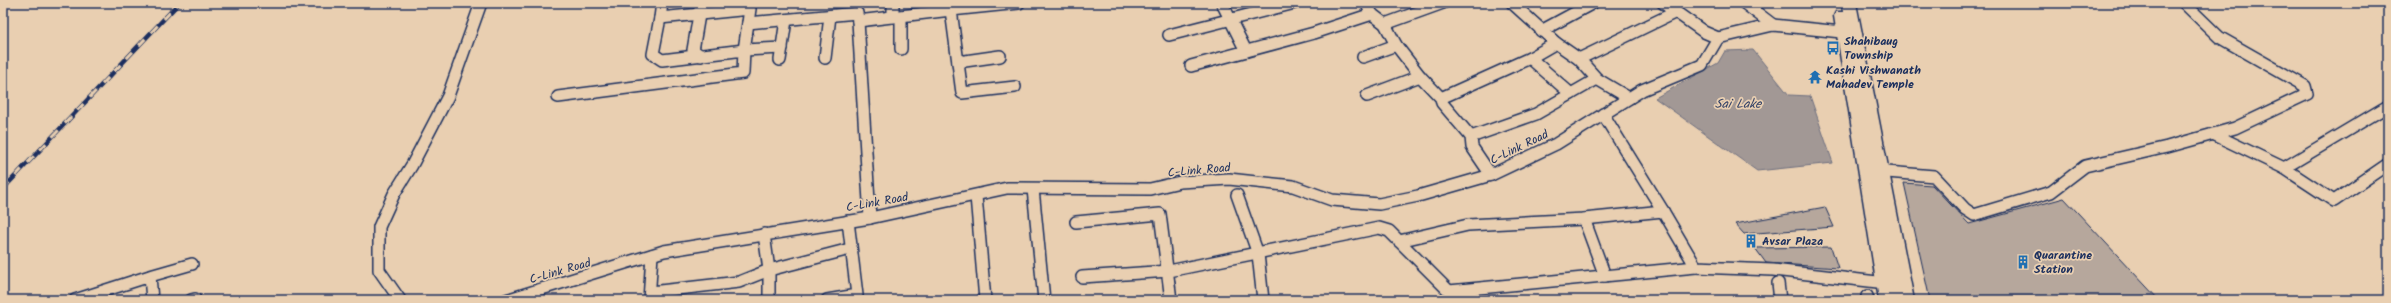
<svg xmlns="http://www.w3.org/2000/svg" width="2391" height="303" viewBox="0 0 2391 303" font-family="Kalam,sans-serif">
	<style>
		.water { fill: #a29895; stroke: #6c6e7f }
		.building { fill: #b6a79c; stroke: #1b2f5e }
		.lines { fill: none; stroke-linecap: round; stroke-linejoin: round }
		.minor-casing { stroke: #1b2f5e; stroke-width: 14 }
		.highway-casing { stroke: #1b2f5e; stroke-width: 3 }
		.minor { stroke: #e9cfb1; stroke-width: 11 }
		.highway { fill: #e9cfb1; fill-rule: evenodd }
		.rail-casing { stroke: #1b2f5e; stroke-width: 4.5 }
		.rail { stroke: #e9cfb1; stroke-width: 3; stroke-dasharray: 9; stroke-linecap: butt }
		.labels { text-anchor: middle; stroke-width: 3.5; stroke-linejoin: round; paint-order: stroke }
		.poi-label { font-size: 12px; font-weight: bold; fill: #1b2f5e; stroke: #e9cfb1; text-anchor: start }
		.street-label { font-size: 12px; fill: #1b2f5e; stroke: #e9cfb1 }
		.water-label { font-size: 13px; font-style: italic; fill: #2f3f66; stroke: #e9cfb1 }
	</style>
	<rect width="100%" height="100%" fill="#e9cfb1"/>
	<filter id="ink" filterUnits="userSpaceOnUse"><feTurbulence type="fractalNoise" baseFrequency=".025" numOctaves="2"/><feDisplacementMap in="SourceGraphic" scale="8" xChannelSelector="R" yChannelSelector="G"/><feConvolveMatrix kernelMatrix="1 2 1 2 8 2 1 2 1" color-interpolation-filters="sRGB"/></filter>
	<g filter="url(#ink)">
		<path class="water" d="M1753,50L1789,95L1810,96L1833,163L1757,171L1655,98L1718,63L1725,51Z"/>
		<g class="building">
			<path d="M1904,183L1932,185L1969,224L2064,198L2159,300H1930Z"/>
			<path d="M1825,207L1834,227L1744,234L1735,224Z"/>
			<path d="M1831,247L1838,268L1766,263L1755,248Z"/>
		</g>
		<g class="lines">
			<g class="minor-casing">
				<g id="minor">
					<path d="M662,3L660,18L750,9L744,50L782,48"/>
					<path d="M701,3L693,50L701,56"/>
					<path d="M893,3V17"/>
					<path d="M1222,3L1246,51"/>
					<path d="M1366,3L1372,14L1385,24L1396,45L1420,76L1441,98L1442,103L1471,137L1472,147L1491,175"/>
					<path d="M1512,3L1556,43L1579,59L1597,79L1629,98"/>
					<path d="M1663,3L1704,32L1718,38"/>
					<path d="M1744,3L1773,25"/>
					<path d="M901,16V49"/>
					<path d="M858,21L870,218"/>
					<path d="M748,23L857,13L858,21L951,10L948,3"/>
					<path d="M1385,24L1443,3"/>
					<path d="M1541,31L1593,3"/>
					<path d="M1169,35L1295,3"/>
					<path d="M1363,57L1396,45"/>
					<path d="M825,58L830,16"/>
					<path d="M1530,58L1571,94"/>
					<path d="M1579,59L1676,12"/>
					<path d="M780,60L786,20"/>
					<path d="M958,62L1000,56"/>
					<path d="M1191,66L1314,33L1372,14"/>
					<path d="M1015,87L962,93L951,10L1019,3"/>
					<path d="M1367,96L1420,76"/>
					<path d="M558,97L743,73L744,50L662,60L653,54L660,18"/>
					<path d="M1441,98L1530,58L1556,43"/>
					<path d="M2388,106L2284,168L2334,201L2388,164"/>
					<path d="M1603,114L1663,211"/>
					<path d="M2213,134L2284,168"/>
					<path d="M1471,137L1536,114L1597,79"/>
					<path d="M1875,171L1934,176L1965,209L1974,215L2051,192L2085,166L2167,147L2235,128L2307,94L2305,86L2219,37L2184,3"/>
					<path d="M1033,189L1044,300"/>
					<path d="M1237,195L1258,254L1263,300"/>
					<path d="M976,196L985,300"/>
					<path d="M1584,219L1605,276"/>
					<path d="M1076,222L1160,214L1171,300"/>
					<path d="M764,234L769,270V300"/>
					<path d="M1399,241L1468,225L1584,219L1663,211L1696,267L1773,270L1886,283"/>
					<path d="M150,276L192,264"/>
					<path d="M1082,277L1169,271L1379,228L1389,231L1458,300"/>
					<path d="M1778,283L1780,300"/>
					<path d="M1449,291L1696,267"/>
					<path d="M651,292L739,282L769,270L850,249"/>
					<path d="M1867,296L1868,300"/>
					<path d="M75,300L150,276L152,300"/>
					<path d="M191,300L195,299"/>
					<path d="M400,300L379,270V227L394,194L412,165L448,96L481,3"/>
					<path d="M506,300L664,251L870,218L1007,188L1150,189L1180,182L1229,179L1293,186L1332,200L1379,204L1418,196L1491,175L1556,144L1642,90L1702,65L1718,38L1773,25L1851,33"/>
					<path d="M649,300L652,255"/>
					<path d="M827,300L857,295L848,221"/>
				</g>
			</g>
			<g class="highway-casing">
				<path id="highway" d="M1842,3H1856L1914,300H1879L1834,16L1836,12H1843Z"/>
			</g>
			<use href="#minor" class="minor"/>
			<use href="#highway" class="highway"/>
			<g class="rail-casing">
				<path id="rail" d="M3,189L179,3"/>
			</g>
			<use href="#rail" class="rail"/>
		</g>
	</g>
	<defs>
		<g id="bus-bare" transform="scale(1.08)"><path d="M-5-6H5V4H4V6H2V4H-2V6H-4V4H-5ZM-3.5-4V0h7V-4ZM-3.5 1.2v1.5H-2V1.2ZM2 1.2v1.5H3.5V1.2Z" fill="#1f6fb2" stroke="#e9cfb1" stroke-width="2.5" paint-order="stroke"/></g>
		<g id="temple-bare" transform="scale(1.08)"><path d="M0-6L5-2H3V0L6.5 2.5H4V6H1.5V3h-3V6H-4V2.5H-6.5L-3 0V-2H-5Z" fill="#1f6fb2" stroke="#e9cfb1" stroke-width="2.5" paint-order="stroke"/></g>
		<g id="building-bare" transform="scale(1.08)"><path d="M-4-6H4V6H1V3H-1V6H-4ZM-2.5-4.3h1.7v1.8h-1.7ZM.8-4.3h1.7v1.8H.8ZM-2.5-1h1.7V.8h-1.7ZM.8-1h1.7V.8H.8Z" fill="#1f6fb2" stroke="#e9cfb1" stroke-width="2.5" paint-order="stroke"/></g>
	</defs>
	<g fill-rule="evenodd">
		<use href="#bus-bare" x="1833" y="48"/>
		<use href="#temple-bare" x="1815" y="77"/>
		<use href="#building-bare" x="1751" y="241"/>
		<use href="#building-bare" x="2023" y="262"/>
	</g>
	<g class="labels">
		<g class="poi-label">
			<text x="1844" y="45">Shahibaug<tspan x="1844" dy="14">Township</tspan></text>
			<text x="1826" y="74">Kashi Vishwanath<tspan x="1826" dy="14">Mahadev Temple</tspan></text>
			<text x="1762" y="245">Avsar Plaza</text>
			<text x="2034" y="259">Quarantine<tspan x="2034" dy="14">Station</tspan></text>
		</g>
		<g class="street-label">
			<text transform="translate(1519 147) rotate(-26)" y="4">C-Link Road</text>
			<text transform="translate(1199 170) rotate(-5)" y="4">C-Link Road</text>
			<text transform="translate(877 202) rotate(-10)" y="4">C-Link Road</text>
			<text transform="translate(560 271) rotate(-16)" y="4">C-Link Road</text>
		</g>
		<g class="water-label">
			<text x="1738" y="108">Sai Lake</text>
		</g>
	</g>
	<rect width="2391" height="303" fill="none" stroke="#e9cfb1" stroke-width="16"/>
	<rect x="8" y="8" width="2375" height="287" fill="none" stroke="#1b2f5e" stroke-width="1.5" filter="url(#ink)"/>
</svg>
